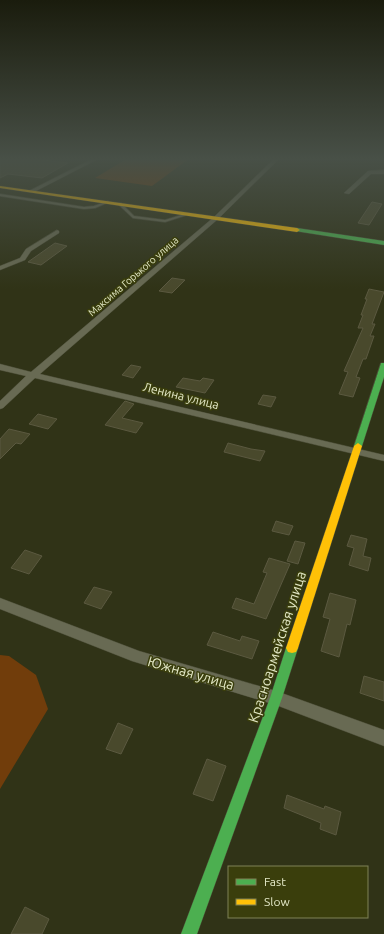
<svg xmlns="http://www.w3.org/2000/svg" width="384" height="934" viewBox="0 0 384 934" font-family="Ubuntu,sans-serif">
	<style>
		.green { fill: #713d0b }
		.building { fill: #49492c; stroke: #5b5940 }
		.lines { fill: none; stroke-linecap: round; stroke-linejoin: round }
		.lane-casing { stroke: #4a4c36; stroke-width: 1.5 }
		.street-casing { stroke: #4a4c36; stroke-width: 1 }
		.fast-casing { stroke: #4a4c36; stroke-width: 1 }
		.slow-casing { stroke: #4a4c36; stroke-width: 1 }
		.lane { fill: #686a53; fill-rule: evenodd }
		.street { fill: #686a53; fill-rule: evenodd }
		.fast { fill: #4caf50; fill-rule: evenodd }
		.slow { fill: #ffc107; fill-rule: evenodd }
		.labels { text-anchor: middle; stroke-width: 3; stroke-linejoin: round; paint-order: stroke }
		.far-street-label { font-size: 10px; fill: #e4e9c8; stroke: #3a3e0c }
		.street-label { font-size: 12px; fill: #e4e9c8; stroke: #3a3e0c }
		.near-street-label { font-size: 14px; fill: #e4e9c8; stroke: #3a3e0c }
	</style>
	<rect width="100%" height="100%" fill="#303317"/>
	<g class="green">
		<path d="M128,158H190L152,186L95,178Z"/>
		<path d="M0,655L9,656L36,675L48,709L0,789Z"/>
	</g>
	<g class="building">
		<path d="M0,158H28L68,163L42,178L8,174L0,178Z"/>
		<path d="M372,202L382,204L369,225L358,223Z"/>
		<path d="M55,243L67,246L41,265L28,262Z"/>
		<path d="M172,278L185,280L172,293L159,291Z"/>
		<path d="M369,289L384,292L372,324H375L370,336H374L366,359H363L356,377L360,378L353,397L339,394L348,372L344,371L363,328H358L363,315H361L367,299H365Z"/>
		<path d="M131,365L141,367L133,378L122,375Z"/>
		<path d="M183,378L200,381L203,378L214,380L205,393L176,387Z"/>
		<path d="M263,395L276,397L271,407L258,404Z"/>
		<path d="M125,401L134,404L122,418L143,423L136,433L105,425Z"/>
		<path d="M38,414L57,419L48,429L29,424Z"/>
		<path d="M9,429L30,434L21,444L16,443L0,459V439Z"/>
		<path d="M228,443L251,449L265,451L260,461L224,452Z"/>
		<path d="M276,521L293,526L289,535L272,531Z"/>
		<path d="M351,535L367,539L363,556L371,558L368,571L349,565L354,548L347,546Z"/>
		<path d="M295,541L305,543L298,564L287,561Z"/>
		<path d="M25,550L42,556L29,574L11,568Z"/>
		<path d="M269,558L290,564L266,619L232,608L236,598L254,604L267,573L263,572Z"/>
		<path d="M94,587L112,592L101,609L84,603Z"/>
		<path d="M330,593L356,600L350,625L347,624L339,657L321,651L330,619L323,617Z"/>
		<path d="M213,632L240,641L242,636L259,641L252,659L207,645Z"/>
		<path d="M364,676L384,682V701L360,693Z"/>
		<path d="M118,723L133,729L121,754L106,749Z"/>
		<path d="M207,759L226,766L213,801L193,794Z"/>
		<path d="M287,795L324,809L325,806L341,812L336,835L320,829L321,823L284,808Z"/>
		<path d="M25,907L49,919L42,934H11Z"/>
	</g>
	<g class="lines">
		<g class="lane-casing">
			<g id="lane">
				<path d="M0,194L84,207L94,206L108,201L109,202L95,208L84,209L0,196Z"/>
				<path d="M119,203H121L134,216L165,220L188,213L190,214L165,222L133,218L119,205Z"/>
			</g>
		</g>
		<g class="street-casing">
			<g id="street">
				<path d="M94,158H100L34,192L29,191Z"/>
				<path d="M275,158H280L218,219L40,374L384,455V461L35,378L3,408L0,409V401L26,376L0,370V364L31,372L214,217Z"/>
				<path d="M384,170V174H371L349,194L344,193L368,171Z"/>
				<path d="M57,230L59,231V233L31,251L25,260L0,270V266L20,258L26,249Z"/>
				<path d="M0,598L139,651L276,691L384,730V746L276,705L132,661L0,609Z"/>
			</g>
		</g>
		<g class="fast-casing">
			<g id="fast">
				<path d="M297,228L384,241V245L295,231V229Z"/>
				<path d="M381,363H384V377L362,446L358,449L355,448L354,446Z"/>
				<path d="M292,643L296,644L298,648L282,698L197,934H181L270,698L286,648L288,644Z"/>
			</g>
		</g>
		<g class="slow-casing">
			<g id="slow">
				<path d="M0,186L297,228L300,230L297,232L0,188Z"/>
				<path d="M358,443L362,446L298,648L296,652L292,653L288,652L286,648L354,446Z"/>
			</g>
		</g>
		<use href="#lane" class="lane"/>
		<use href="#street" class="street"/>
		<use href="#fast" class="fast"/>
		<use href="#slow" class="slow"/>
	</g>
	<linearGradient id="sky" x2="0" y2="1"><stop stop-color="#1a1c0d"/><stop offset="0.55" stop-color="#485047"/><stop offset="1" stop-color="#485047" stop-opacity="0"/></linearGradient>
	<rect width="384" height="289" fill="url(#sky)"/>
	<g class="labels">
		<g class="far-street-label">
			<text transform="translate(133 276) rotate(-41)" y="4">Максима Горького улица</text>
		</g>
		<g class="street-label">
			<text transform="translate(181 396) rotate(14)" y="4">Ленина улица</text>
		</g>
		<g class="near-street-label">
			<text transform="translate(277 647) rotate(-72)" y="5">Красноармейская улица</text>
			<text transform="translate(191 673) rotate(16)" y="5">Южная улица</text>
		</g>
	</g>
	<rect x="228" y="866" width="140" height="52" fill="#3a3e0c" stroke="#7e8257"/>
	<rect x="236" y="879" width="20" height="6" fill="#4caf50" stroke="#7e8257"/>
	<text x="264" y="886" font-size="12" fill="#e4e9c8">Fast</text>
	<rect x="236" y="899" width="20" height="6" fill="#ffc107" stroke="#7e8257"/>
	<text x="264" y="906" font-size="12" fill="#e4e9c8">Slow</text>
</svg>
